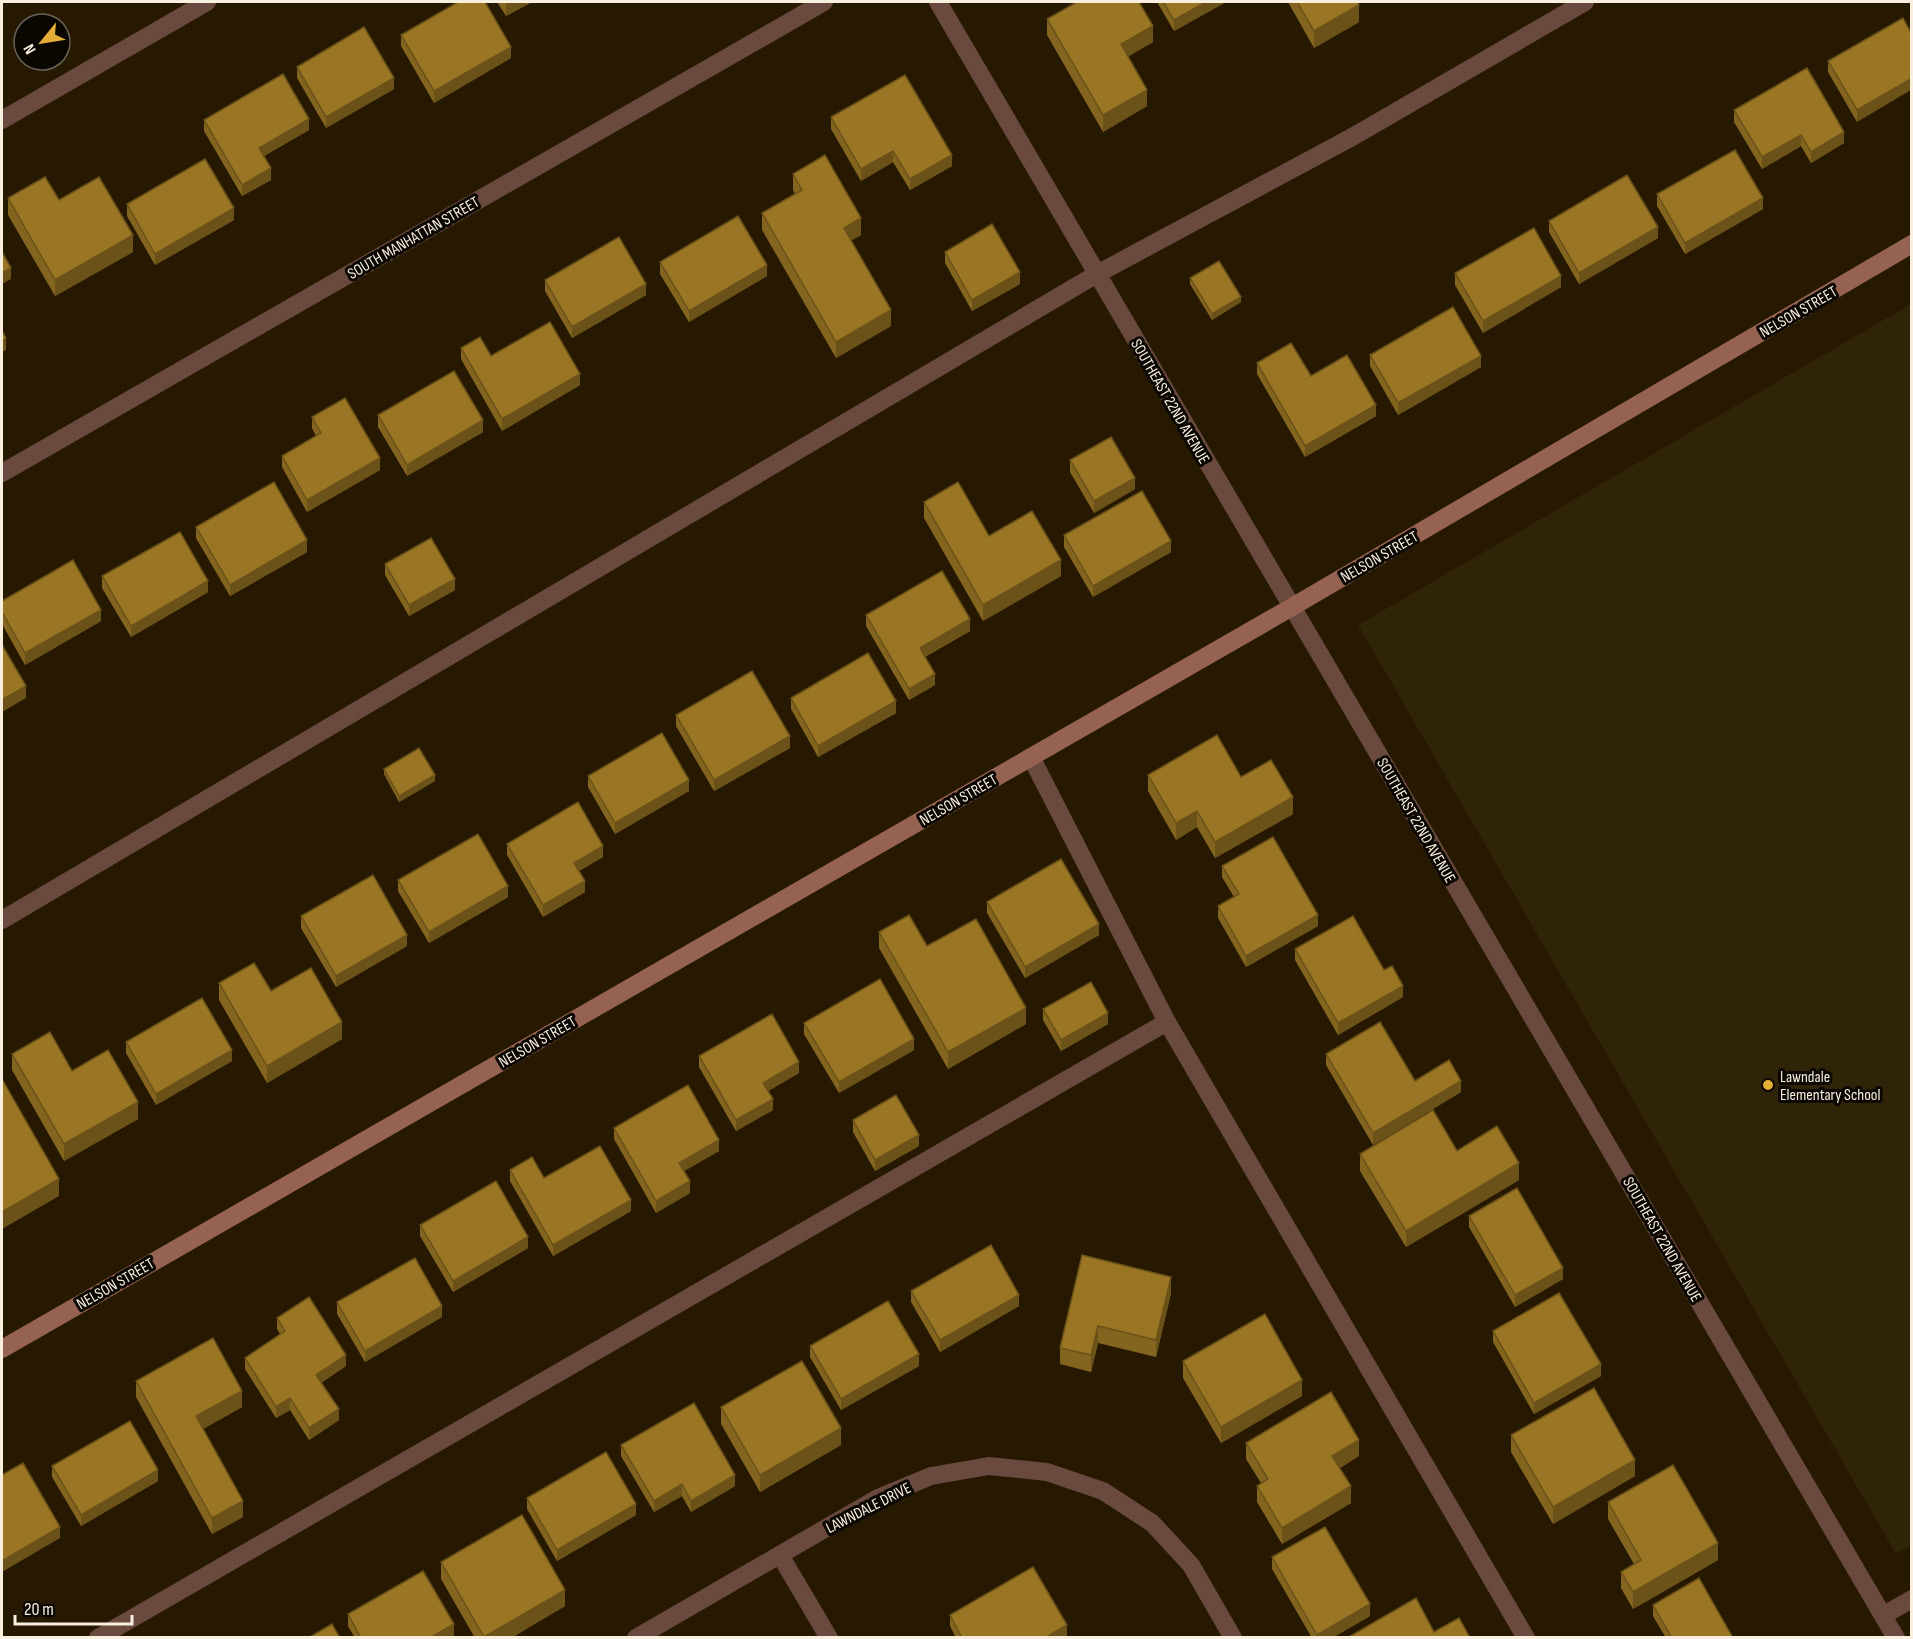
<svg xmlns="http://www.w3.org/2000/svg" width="1913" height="1639" viewBox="0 0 1913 1639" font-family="'Sofia Sans Condensed',sans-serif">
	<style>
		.built { fill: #2f2308 }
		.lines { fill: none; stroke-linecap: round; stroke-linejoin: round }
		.lane { stroke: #6a4a3f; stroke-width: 18 }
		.street { stroke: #6a4a3f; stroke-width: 18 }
		.secondary { stroke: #966352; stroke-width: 18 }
		.wall { fill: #84651f }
		.shaded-wall { fill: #6b5219 }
		.building { fill: #997524; stroke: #6b5219; stroke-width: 1.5 }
		.poi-dot { fill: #e4ad35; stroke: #0a0600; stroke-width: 2 }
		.labels { text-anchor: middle; stroke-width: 6; stroke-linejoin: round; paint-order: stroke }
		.street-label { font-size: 16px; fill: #f8efdf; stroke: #0a0600 }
		.poi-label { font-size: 16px; fill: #f8efdf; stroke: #0a0600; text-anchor: start }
	</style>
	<rect width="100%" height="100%" fill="#261900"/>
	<path class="built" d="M1911,304L1912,1545L1896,1554L1358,625Z"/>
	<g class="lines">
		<g class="lane">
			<path d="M2,120L207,2"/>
			<path d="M1031,757L1167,1022L1526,1638"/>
			<path d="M2,920L1097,274L1354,136L1585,2"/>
			<path d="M780,1555L829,1638"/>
			<path d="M98,1638L1167,1022"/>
		</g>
		<g class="street">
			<path d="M938,2L1896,1638"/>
			<path d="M2,473L824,2"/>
			<path d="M1884,1615L1912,1599"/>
			<path d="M636,1638L878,1498L931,1476L989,1466L1047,1472L1103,1491L1152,1523L1191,1565L1233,1638"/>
		</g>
		<path class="secondary" d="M2,1349L1292,607L1912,244"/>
	</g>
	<g class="wall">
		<path d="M497,2H532L506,16Z"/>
		<path d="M1157,2H1226L1174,31Z"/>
		<path d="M1288,2H1357L1359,22L1314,48Z"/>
		<path d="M1903,18L1857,122L1828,72V61Z"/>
		<path d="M1047,19L1153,42L1128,56L1147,106L1103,132L1047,35Z"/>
		<path d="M401,35L511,58L434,103L401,46Z"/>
		<path d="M297,67L394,89L326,128L297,78Z"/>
		<path d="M1734,110L1844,143L1811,163L1801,146L1762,169L1734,122Z"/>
		<path d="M831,117L952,166L910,190L893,162L861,181L831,129Z"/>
		<path d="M204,120L309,130L264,156L271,180L242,196L204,131Z"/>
		<path d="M793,174L861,235L851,240L891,326L836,358L762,230V213L795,194L793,190Z"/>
		<path d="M1657,194L1763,209L1685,254L1657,206Z"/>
		<path d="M8,198L59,200L133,252L55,296L8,215Z"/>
		<path d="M127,204L234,220L155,265L127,216Z"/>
		<path d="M1549,221L1658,238L1579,284L1549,232Z"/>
		<path d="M945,252L1020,284L972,311L945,263Z"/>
		<path d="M660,262L767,276L689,322L660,274Z"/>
		<path d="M1455,273L1561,287L1483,333L1455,285Z"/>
		<path d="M1190,278L1241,302L1212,320L1190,284Z"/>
		<path d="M545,280L646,295L572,338L545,291Z"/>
		<path d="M461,348L491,356L580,385L502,431L461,359Z"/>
		<path d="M1370,355L1481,367L1398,415L1370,366Z"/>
		<path d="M1257,363L1311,376L1376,416L1305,457L1257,374Z"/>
		<path d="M378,415L483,432L407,476L378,427Z"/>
		<path d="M312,417L380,470L307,512L282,467V456L316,436L312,428Z"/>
		<path d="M1070,460L1135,489L1094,513L1070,472Z"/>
		<path d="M924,502L989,536L1061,576L983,621L924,518Z"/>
		<path d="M196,527L307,552L230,596L196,538Z"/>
		<path d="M1064,535L1171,552L1093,597L1064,547Z"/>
		<path d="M385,564L455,590L409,616L385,575Z"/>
		<path d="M102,576L208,592L131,637L102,588Z"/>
		<path d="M2,601L101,621L25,665L2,624Z"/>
		<path d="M866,615L970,631L925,657L935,685L909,700L866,626Z"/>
		<path d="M791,698L896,713L818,757L791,709Z"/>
		<path d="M676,715L790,748L714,791L676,726Z"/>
		<path d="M384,769L435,781L399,802L384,774Z"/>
		<path d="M1148,775L1241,777L1293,814L1215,858L1197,827L1176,840L1148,791Z"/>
		<path d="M588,776L689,791L615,834L588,787Z"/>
		<path d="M507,844L603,857L579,871L585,892L543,917L507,855Z"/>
		<path d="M1222,866L1318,926L1246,967L1218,918V906L1234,897L1222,877Z"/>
		<path d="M398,880L508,897L429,943L398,891Z"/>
		<path d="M987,902L1099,935L1025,978L987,913Z"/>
		<path d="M301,916L407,946L336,987L301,928Z"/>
		<path d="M879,932L927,946L1026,1024L948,1069L879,948Z"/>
		<path d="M1295,949L1384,970L1403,997L1338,1035L1295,960Z"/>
		<path d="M219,983L342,1039L267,1083L219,1000Z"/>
		<path d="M1043,1009L1108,1024L1061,1051L1043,1020Z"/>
		<path d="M804,1023L914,1050L839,1093L804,1034Z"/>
		<path d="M126,1042L232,1061L156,1105L126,1053Z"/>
		<path d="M12,1054L72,1071L138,1119L64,1161L12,1070Z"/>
		<path d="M1326,1054L1415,1081L1461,1092L1373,1145L1326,1065Z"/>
		<path d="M699,1056L799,1073L768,1091L773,1110L736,1131L699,1067Z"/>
		<path d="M853,1120L919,1146L875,1171L853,1132Z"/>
		<path d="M614,1128L719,1151L684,1171L690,1193L656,1213L614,1139Z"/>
		<path d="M1360,1154L1519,1180L1406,1247L1360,1171Z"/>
		<path d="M510,1170L631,1211L553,1256L510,1181Z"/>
		<path d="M1469,1216L1563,1279L1515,1307L1469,1227Z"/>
		<path d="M420,1225L528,1248L453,1292L420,1236Z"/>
		<path d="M1171,1277V1293L1156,1357L1098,1343L1091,1372L1060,1364V1348Z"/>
		<path d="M911,1291L1019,1306L940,1352L911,1302Z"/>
		<path d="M337,1302L442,1317L365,1362L337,1314Z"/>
		<path d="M277,1318L346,1366L321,1383L339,1420L309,1440L290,1410L276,1418L245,1369V1358L280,1334L277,1329Z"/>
		<path d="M1493,1331L1601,1376L1534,1414L1493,1342Z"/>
		<path d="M810,1346L919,1366L841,1410L810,1357Z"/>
		<path d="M1183,1361L1302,1396L1221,1443L1183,1378Z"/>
		<path d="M136,1381L242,1407L203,1429L243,1517L212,1534L136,1397Z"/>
		<path d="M721,1407L841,1445L760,1492L721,1424Z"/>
		<path d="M1511,1435L1635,1476L1553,1524L1511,1452Z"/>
		<path d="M1246,1443L1359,1456L1340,1468L1351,1503L1282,1544L1257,1502V1486L1261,1483L1246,1459Z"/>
		<path d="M621,1445L735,1486L691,1512L682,1496L654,1512L621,1456Z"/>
		<path d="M52,1466L158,1481L81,1526L52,1477Z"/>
		<path d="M527,1498L636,1515L557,1561L527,1509Z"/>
		<path d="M1608,1502L1718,1560L1633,1609L1621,1588V1572L1634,1564L1608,1519Z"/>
		<path d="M1272,1557L1370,1616L1332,1638H1312L1272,1569Z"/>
		<path d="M441,1562L565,1606L511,1638H475L441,1579Z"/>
		<path d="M1653,1605L1733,1638H1666L1653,1616Z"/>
		<path d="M348,1614L454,1635L450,1638H355L348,1626Z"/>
		<path d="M950,1615L1067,1636L1064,1638H956L950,1626Z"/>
	</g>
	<g class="shaded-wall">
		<path d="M506,2H532L506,16Z"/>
		<path d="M1206,2H1226L1174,31V20Z"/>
		<path d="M1359,5V22L1314,48V31Z"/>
		<path d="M1153,26V42L1121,61V44Z"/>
		<path d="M511,47V58L434,103V91Z"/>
		<path d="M394,78V89L326,128V117Z"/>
		<path d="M1911,79V90L1857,122V110Z"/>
		<path d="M1147,90V106L1103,132V115Z"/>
		<path d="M309,119V130L259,159V148Z"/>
		<path d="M1844,132V143L1811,163V152Z"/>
		<path d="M1801,135V146L1762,169V157Z"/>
		<path d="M893,151V162L861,181V169Z"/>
		<path d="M952,155V166L910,190V179Z"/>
		<path d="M271,168V180L242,196V185Z"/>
		<path d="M1763,198V209L1685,254V243Z"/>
		<path d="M234,208V220L155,265V254Z"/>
		<path d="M861,218V235L844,245V228Z"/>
		<path d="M1658,227V238L1579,284V273Z"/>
		<path d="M133,235V252L55,296V280Z"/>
		<path d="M767,265V276L689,322V311Z"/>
		<path d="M11,268V279L2,284V273Z"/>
		<path d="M1020,272V284L972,311V300Z"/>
		<path d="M1561,276V287L1483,333V321Z"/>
		<path d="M646,284V295L572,338V327Z"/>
		<path d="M1241,297V302L1212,320V314Z"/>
		<path d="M891,310V326L836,358V342Z"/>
		<path d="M6,338V350L2,352V341Z"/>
		<path d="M1481,356V367L1398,415V403Z"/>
		<path d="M580,374V385L502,431V419Z"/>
		<path d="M1376,405V416L1305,457V446Z"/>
		<path d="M483,420V432L407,476V465Z"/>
		<path d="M380,458V470L307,512V500Z"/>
		<path d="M1135,478V489L1094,513V501Z"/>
		<path d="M307,540V552L230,596V585Z"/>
		<path d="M1171,541V552L1093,597V586Z"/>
		<path d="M1061,560V576L983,621V605Z"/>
		<path d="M455,579V590L409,616V605Z"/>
		<path d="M208,581V592L131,637V626Z"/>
		<path d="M101,610V621L25,665V653Z"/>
		<path d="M970,619V631L920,659V648Z"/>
		<path d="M935,674V685L909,700V689Z"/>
		<path d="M26,686V698L2,712V700Z"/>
		<path d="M896,701V713L818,757V746Z"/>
		<path d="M790,736V748L714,791V780Z"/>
		<path d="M435,775V781L399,802V796Z"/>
		<path d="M689,780V791L615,834V823Z"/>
		<path d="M1293,797V814L1215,858V842Z"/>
		<path d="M1197,811V827L1176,840V823Z"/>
		<path d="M603,846V857L574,874V863Z"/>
		<path d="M585,881V892L543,917V905Z"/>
		<path d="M508,886V897L429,943V932Z"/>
		<path d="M1318,915V926L1246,967V956Z"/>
		<path d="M1099,924V935L1025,978V967Z"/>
		<path d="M407,935V946L336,987V976Z"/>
		<path d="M1403,986V997L1338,1035V1023Z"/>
		<path d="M1026,1008V1024L948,1069V1052Z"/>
		<path d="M1108,1013V1024L1061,1051V1040Z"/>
		<path d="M342,1022V1039L267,1083V1066Z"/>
		<path d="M914,1039V1050L839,1093V1082Z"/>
		<path d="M232,1050V1061L156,1105V1094Z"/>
		<path d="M799,1062V1073L763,1094V1083Z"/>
		<path d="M1461,1081V1092L1373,1145V1133Z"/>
		<path d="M773,1099V1110L736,1131V1120Z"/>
		<path d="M138,1102V1119L64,1161V1144Z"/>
		<path d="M919,1135V1146L875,1171V1160Z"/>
		<path d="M719,1140V1151L679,1174V1163Z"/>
		<path d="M1519,1163V1180L1406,1247V1231Z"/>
		<path d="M59,1179V1196L2,1229V1212Z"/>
		<path d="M690,1181V1193L656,1213V1201Z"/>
		<path d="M631,1200V1211L553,1256V1245Z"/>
		<path d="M528,1237V1248L453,1292V1281Z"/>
		<path d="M1563,1268V1279L1515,1307V1295Z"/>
		<path d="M1171,1277V1293L1156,1357V1340Z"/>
		<path d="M1019,1295V1306L940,1352V1340Z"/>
		<path d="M442,1306V1317L365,1362V1351Z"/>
		<path d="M1098,1326V1343L1091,1372V1355Z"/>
		<path d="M919,1354V1366L841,1410V1399Z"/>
		<path d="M346,1355V1366L316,1386V1375Z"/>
		<path d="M1601,1364V1376L1534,1414V1403Z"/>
		<path d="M1302,1380V1396L1221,1443V1427Z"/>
		<path d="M242,1391V1407L196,1433V1416Z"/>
		<path d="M290,1398V1410L276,1418V1407Z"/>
		<path d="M339,1409V1420L309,1440V1428Z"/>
		<path d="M841,1428V1445L760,1492V1475Z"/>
		<path d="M1359,1440V1456L1332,1472V1456Z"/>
		<path d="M1635,1460V1476L1553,1524V1507Z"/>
		<path d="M158,1470V1481L81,1526V1515Z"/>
		<path d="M735,1475V1486L691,1512V1501Z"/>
		<path d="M682,1484V1496L654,1512V1501Z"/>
		<path d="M1351,1486V1503L1282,1544V1528Z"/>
		<path d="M243,1501V1517L212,1534V1518Z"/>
		<path d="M636,1504V1515L557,1561V1550Z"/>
		<path d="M60,1527V1538L2,1572V1561Z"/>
		<path d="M1718,1543V1560L1633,1609V1592Z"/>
		<path d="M565,1590V1606L511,1638H484V1637Z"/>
		<path d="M1370,1604V1616L1332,1638H1317V1635Z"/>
		<path d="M454,1624V1635L450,1638H430Z"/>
		<path d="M1067,1625V1636L1064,1638H1045Z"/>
	</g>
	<g class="building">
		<path d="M458,2H485L511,47L434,91L401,35Z"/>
		<path d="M1077,2H1139L1153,26L1121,44L1147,90L1103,115L1047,19Z"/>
		<path d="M1163,2H1206L1174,20Z"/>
		<path d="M1297,2H1357L1359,5L1314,31Z"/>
		<path d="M1903,18L1911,33V79L1857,110L1828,61Z"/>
		<path d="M364,27L394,78L326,117L297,67Z"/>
		<path d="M1807,68L1844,132L1811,152L1801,135L1762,157L1734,110Z"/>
		<path d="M283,74L309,119L259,148L271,168L242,185L204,120Z"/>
		<path d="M905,75L952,155L910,179L893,151L861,169L831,117Z"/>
		<path d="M1735,150L1763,198L1685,243L1657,194Z"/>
		<path d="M825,155L861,218L844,228L891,310L836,342L762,213L802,190L793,174Z"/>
		<path d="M205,159L234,208L155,254L127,204Z"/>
		<path d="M1627,175L1658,227L1579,273L1549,221Z"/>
		<path d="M45,177L59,200L99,177L133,235L55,280L8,198Z"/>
		<path d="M738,216L767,265L689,311L660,262Z"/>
		<path d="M992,224L1020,272L972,300L945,252Z"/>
		<path d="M1534,228L1561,276L1483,321L1455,273Z"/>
		<path d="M619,237L646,284L572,327L545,280Z"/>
		<path d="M2,252L11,268L2,273Z"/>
		<path d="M1219,261L1241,297L1212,314L1190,278Z"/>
		<path d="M1453,307L1481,356L1398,403L1370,355Z"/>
		<path d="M550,322L580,374L502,419L461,348L480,337L491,356Z"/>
		<path d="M2,331L6,338L2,341Z"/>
		<path d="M1291,343L1311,376L1347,355L1376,405L1305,446L1257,363Z"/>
		<path d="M454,371L483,420L407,465L378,415Z"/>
		<path d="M345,398L380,458L307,500L282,456L321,433L312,417Z"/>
		<path d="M1111,437L1135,478L1094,501L1070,460Z"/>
		<path d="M274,482L307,540L230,585L196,527Z"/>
		<path d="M958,482L989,536L1032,511L1061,560L983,605L924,502Z"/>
		<path d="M1142,491L1171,541L1093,586L1064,535Z"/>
		<path d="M180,532L208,581L131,626L102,576Z"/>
		<path d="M431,538L455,579L409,605L385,564Z"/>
		<path d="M73,560L101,610L25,653L2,612V601Z"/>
		<path d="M942,571L970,619L920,648L935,674L909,689L866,615Z"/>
		<path d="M2,645L26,686L2,700Z"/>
		<path d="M868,653L896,701L818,746L791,698Z"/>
		<path d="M752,671L790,736L714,780L676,715Z"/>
		<path d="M662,733L689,780L615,823L588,776Z"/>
		<path d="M1217,735L1241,777L1271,760L1293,797L1215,842L1197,811L1176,823L1148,775Z"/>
		<path d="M419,748L435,775L399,796L384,769Z"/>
		<path d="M578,802L603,846L574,863L585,881L543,905L507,844Z"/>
		<path d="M478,834L508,886L429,932L398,880Z"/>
		<path d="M1273,837L1318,915L1246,956L1218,906L1239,894L1222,866Z"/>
		<path d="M1061,859L1099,924L1025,967L987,902Z"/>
		<path d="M373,875L407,935L336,976L301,916Z"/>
		<path d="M909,915L927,946L976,919L1026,1008L948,1052L879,932Z"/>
		<path d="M1353,916L1384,970L1392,966L1403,986L1338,1023L1295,949Z"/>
		<path d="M254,963L271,991L311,968L342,1022L267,1066L219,983Z"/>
		<path d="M880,979L914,1039L839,1082L804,1023Z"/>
		<path d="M1091,982L1108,1013L1061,1040L1043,1009Z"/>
		<path d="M202,998L232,1050L156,1094L126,1042Z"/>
		<path d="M772,1014L799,1062L763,1083L773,1099L736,1120L699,1056Z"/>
		<path d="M1380,1022L1415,1081L1449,1060L1461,1081L1373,1133L1326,1054Z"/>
		<path d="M50,1032L72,1071L108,1050L138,1102L64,1144L12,1054Z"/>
		<path d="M2,1079L59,1179L2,1212Z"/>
		<path d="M688,1085L719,1140L679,1163L690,1181L656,1201L614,1128Z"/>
		<path d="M896,1095L919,1135L875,1160L853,1120Z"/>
		<path d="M1433,1110L1457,1151L1497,1126L1519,1163L1406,1231L1360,1154Z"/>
		<path d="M600,1146L631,1200L553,1245L510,1170L532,1157L544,1178Z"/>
		<path d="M496,1181L528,1237L453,1281L420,1225Z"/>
		<path d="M1517,1188L1563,1268L1515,1295L1469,1216Z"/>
		<path d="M991,1245L1019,1295L940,1340L911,1291Z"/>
		<path d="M1082,1255L1171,1277L1156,1340L1098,1326L1091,1355L1060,1348Z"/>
		<path d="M415,1258L442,1306L365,1351L337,1302Z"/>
		<path d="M1559,1293L1601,1364L1534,1403L1493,1331Z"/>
		<path d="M309,1297L346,1355L316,1375L339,1409L309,1428L290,1398L276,1407L245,1358L285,1331L277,1318Z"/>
		<path d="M888,1301L919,1354L841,1399L810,1346Z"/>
		<path d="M1265,1314L1302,1380L1221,1427L1183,1361Z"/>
		<path d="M213,1338L242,1391L196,1416L243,1501L212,1518L136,1381Z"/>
		<path d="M802,1361L841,1428L760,1475L721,1407Z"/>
		<path d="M1594,1388L1635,1460L1553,1507L1511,1435Z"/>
		<path d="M1331,1392L1359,1440L1332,1456L1351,1486L1282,1528L1257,1486L1268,1479L1246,1443Z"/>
		<path d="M694,1403L735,1475L691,1501L682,1484L654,1501L621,1445Z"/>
		<path d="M130,1421L158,1470L81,1515L52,1466Z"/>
		<path d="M606,1452L636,1504L557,1550L527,1498Z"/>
		<path d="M23,1463L60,1527L2,1561V1475Z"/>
		<path d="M1673,1465L1718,1543L1633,1592L1621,1572L1641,1560L1608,1502Z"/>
		<path d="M522,1515L565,1590L484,1637L441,1562Z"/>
		<path d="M1325,1527L1370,1604L1317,1635L1272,1557Z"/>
		<path d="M1033,1567L1067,1625L1045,1638H962L950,1615Z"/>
		<path d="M423,1571L454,1624L430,1638H361L348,1614Z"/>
		<path d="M1699,1578L1733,1638H1672L1653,1605Z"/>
		<path d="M1416,1598L1434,1632L1459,1618L1470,1638H1347Z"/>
		<path d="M332,1624L340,1638H308Z"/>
	</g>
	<circle class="poi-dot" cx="1768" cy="1085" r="6"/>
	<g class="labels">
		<g class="street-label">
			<text transform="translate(413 237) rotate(-30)" y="6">SOUTH MANHATTAN STREET</text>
			<text transform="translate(1798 311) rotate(-30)" y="6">NELSON STREET</text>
			<text transform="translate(1171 401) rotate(60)" y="6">SOUTHEAST 22ND AVENUE</text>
			<text transform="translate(1379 556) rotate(-30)" y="6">NELSON STREET</text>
			<text transform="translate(958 799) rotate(-30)" y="6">NELSON STREET</text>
			<text transform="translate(1417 820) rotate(60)" y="6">SOUTHEAST 22ND AVENUE</text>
			<text transform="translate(537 1041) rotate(-30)" y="6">NELSON STREET</text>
			<text transform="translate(1663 1239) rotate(60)" y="6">SOUTHEAST 22ND AVENUE</text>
			<text transform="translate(115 1283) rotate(-30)" y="6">NELSON STREET</text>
			<text transform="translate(868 1507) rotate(-27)" y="6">LAWNDALE DRIVE</text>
		</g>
		<g class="poi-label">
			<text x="1780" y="1082">Lawndale<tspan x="1780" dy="18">Elementary School</tspan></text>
		</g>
	</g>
	<rect width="1913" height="1639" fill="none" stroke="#f8efdf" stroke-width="6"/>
	<g transform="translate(42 42) rotate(240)"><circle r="28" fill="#0a0600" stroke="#696359" stroke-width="1.5"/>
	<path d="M0-4.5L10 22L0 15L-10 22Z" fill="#e4ad35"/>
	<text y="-9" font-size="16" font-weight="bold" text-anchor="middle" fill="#f8efdf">N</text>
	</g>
	<path d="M15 1615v9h117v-9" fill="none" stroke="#f8efdf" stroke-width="3"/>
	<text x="24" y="1615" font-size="18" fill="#f8efdf" stroke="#0a0600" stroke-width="4.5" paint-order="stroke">20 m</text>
</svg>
